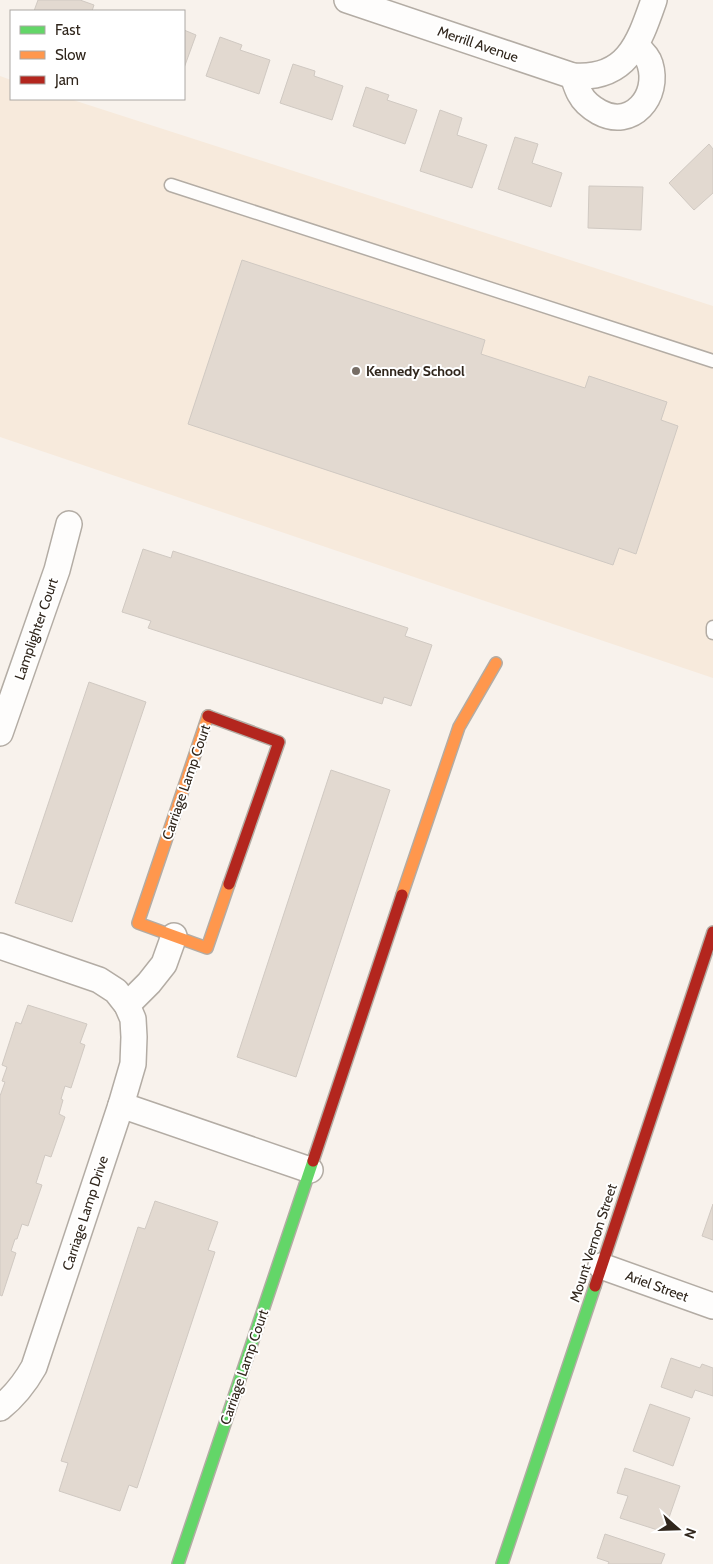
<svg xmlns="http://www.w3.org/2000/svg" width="713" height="1564" viewBox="0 0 713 1564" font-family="Cabin,sans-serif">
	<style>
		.built { fill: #f7eadc }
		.building { fill: #e2d9d0; stroke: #d0c9c2 }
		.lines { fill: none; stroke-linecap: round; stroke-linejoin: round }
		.lane-casing { stroke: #b3aca4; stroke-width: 15 }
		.street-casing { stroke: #b3aca4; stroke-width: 28 }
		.fast-casing { stroke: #b3aca4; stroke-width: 14 }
		.slow-casing { stroke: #b3aca4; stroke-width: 14 }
		.jam-casing { stroke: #b3aca4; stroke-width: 14 }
		.lane { stroke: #fefdfc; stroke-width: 12 }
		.street { stroke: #fefdfc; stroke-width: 25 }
		.fast { stroke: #63d668; stroke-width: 11 }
		.slow { stroke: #ff974d; stroke-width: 11 }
		.jam { stroke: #b3261e; stroke-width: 11 }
		.poi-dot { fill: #766d65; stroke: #fff; stroke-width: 2 }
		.labels { text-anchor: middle; stroke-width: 4; stroke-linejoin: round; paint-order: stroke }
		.street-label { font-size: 14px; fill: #30261c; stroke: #fff }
		.poi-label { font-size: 14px; font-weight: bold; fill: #30261c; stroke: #fff; text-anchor: start }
	</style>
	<rect width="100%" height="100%" fill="#f8f2ec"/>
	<path class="built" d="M0,76L11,80V99H70L713,306V678L0,437Z"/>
	<g class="building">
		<path d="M38,0H80L94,5L92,11H34Z"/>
		<path d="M184,30L196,35L184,68Z"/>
		<path d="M220,37L242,45L240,50L270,60L259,94L206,76Z"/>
		<path d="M293,64L315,71L314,76L343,86L332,120L280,103Z"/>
		<path d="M366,87L389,95L387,100L417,110L405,144L353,126Z"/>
		<path d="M440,110L462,118L457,135L487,145L472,188L420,171Z"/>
		<path d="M515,137L538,144L532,163L562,173L551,207L498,189Z"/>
		<path d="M709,144L713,149V193L694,210L669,183Z"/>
		<path d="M589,186L643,187L641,230L588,228Z"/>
		<path d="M242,260L485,340L481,354L585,388L589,376L667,402L661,420L678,426L636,554L619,548L613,565L188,424Z"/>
		<path d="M143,549L171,558L173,551L408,628L405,636L432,645L411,706L384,697L382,704L148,628L151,621L122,612Z"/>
		<path d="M89,682L146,702L72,922L15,903Z"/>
		<path d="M331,770L390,790L296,1077L237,1057Z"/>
		<path d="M28,1005L87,1024L80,1043L85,1045L71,1088L65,1086L61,1099L63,1100L59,1114L65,1117L51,1157L45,1155L36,1183L42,1185L28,1226L22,1224L17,1239H15L11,1251L16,1253L2,1296L0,1295V1096L5,1082L2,1081L7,1067L2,1065L16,1022L21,1024Z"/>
		<path d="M155,1201L218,1222L208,1250L215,1252L137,1488L129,1485L120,1511L59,1491L68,1463L61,1461L138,1227L145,1229Z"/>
		<path d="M713,1204V1240L702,1236Z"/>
		<path d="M671,1358L700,1368L702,1364L713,1368V1396L695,1390L692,1398L661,1387Z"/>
		<path d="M650,1404L690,1418L673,1466L633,1451Z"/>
		<path d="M625,1468L680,1486L664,1532L620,1518L628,1496L617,1493Z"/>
		<path d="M605,1534L665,1554L661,1564H608L609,1562L597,1558Z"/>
	</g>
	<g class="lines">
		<g class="lane-casing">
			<g id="lane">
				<path d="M171,185L713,361"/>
				<path d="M713,627V633"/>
			</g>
		</g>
		<g class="street-casing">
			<g id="street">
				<path d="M347,0L573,76C627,80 639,43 654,0"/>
				<path d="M573,76C575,82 577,89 580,94C584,102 592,108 599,112C632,130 660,96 650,64C648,57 642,51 636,46"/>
				<path d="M0,733L57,570L69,524"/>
				<path d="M0,946L99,980L116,991L127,1005L133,1019L134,1037L133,1064L121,1105L34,1367C25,1383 15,1396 0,1408"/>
				<path d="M127,1005L149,983L164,964L174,936"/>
				<path d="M121,1105L310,1170"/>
				<path d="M601,1266L713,1306"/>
			</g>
		</g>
		<g class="fast-casing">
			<g id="fast">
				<path d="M178,1564L313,1161"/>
				<path d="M502,1564L595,1286"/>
			</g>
		</g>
		<g class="slow-casing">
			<g id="slow">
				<path d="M208,716L138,923L207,948L229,884"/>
				<path d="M402,895L459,727L496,663"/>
			</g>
		</g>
		<g class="jam-casing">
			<g id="jam">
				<path d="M208,716L279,742L229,884"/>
				<path d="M313,1161L402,895"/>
				<path d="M595,1286L713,932"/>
			</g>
		</g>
		<use href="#lane" class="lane"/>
		<use href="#street" class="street"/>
		<use href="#fast" class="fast"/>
		<use href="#slow" class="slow"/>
		<use href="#jam" class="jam"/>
	</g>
	<circle class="poi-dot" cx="356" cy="371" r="5"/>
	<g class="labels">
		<g class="street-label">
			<text transform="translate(478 44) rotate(19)" y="5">Merrill Avenue</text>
			<text transform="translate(36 629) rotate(-71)" y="5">Lamplighter Court</text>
			<text transform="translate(186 782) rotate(-71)" y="5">Carriage Lamp Court</text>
			<text transform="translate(85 1213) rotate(-72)" y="5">Carriage Lamp Drive</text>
			<text transform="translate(593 1243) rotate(-72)" y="5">Mount Vernon Street</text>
			<text transform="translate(657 1286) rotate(20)" y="5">Ariel Street</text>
			<text transform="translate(244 1367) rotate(-71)" y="5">Carriage Lamp Court</text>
		</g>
		<g class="poi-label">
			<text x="366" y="376">Kennedy School</text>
		</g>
	</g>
	<rect x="10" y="10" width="175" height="90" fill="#ffffff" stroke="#aca8a4"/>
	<rect x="20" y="26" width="25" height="8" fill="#63d668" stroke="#aca8a4"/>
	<text x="55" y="35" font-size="15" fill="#30261c">Fast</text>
	<rect x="20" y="51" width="25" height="8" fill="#ff974d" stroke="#aca8a4"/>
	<text x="55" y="60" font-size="15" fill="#30261c">Slow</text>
	<rect x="20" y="76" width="25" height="8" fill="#b3261e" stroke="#aca8a4"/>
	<text x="55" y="85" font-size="15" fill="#30261c">Jam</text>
	<g transform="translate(678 1529) rotate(110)" stroke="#ffffff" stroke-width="4" paint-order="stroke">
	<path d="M0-4L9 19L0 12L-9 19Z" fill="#30261c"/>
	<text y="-8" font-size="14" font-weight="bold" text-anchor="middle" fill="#30261c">N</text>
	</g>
</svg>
